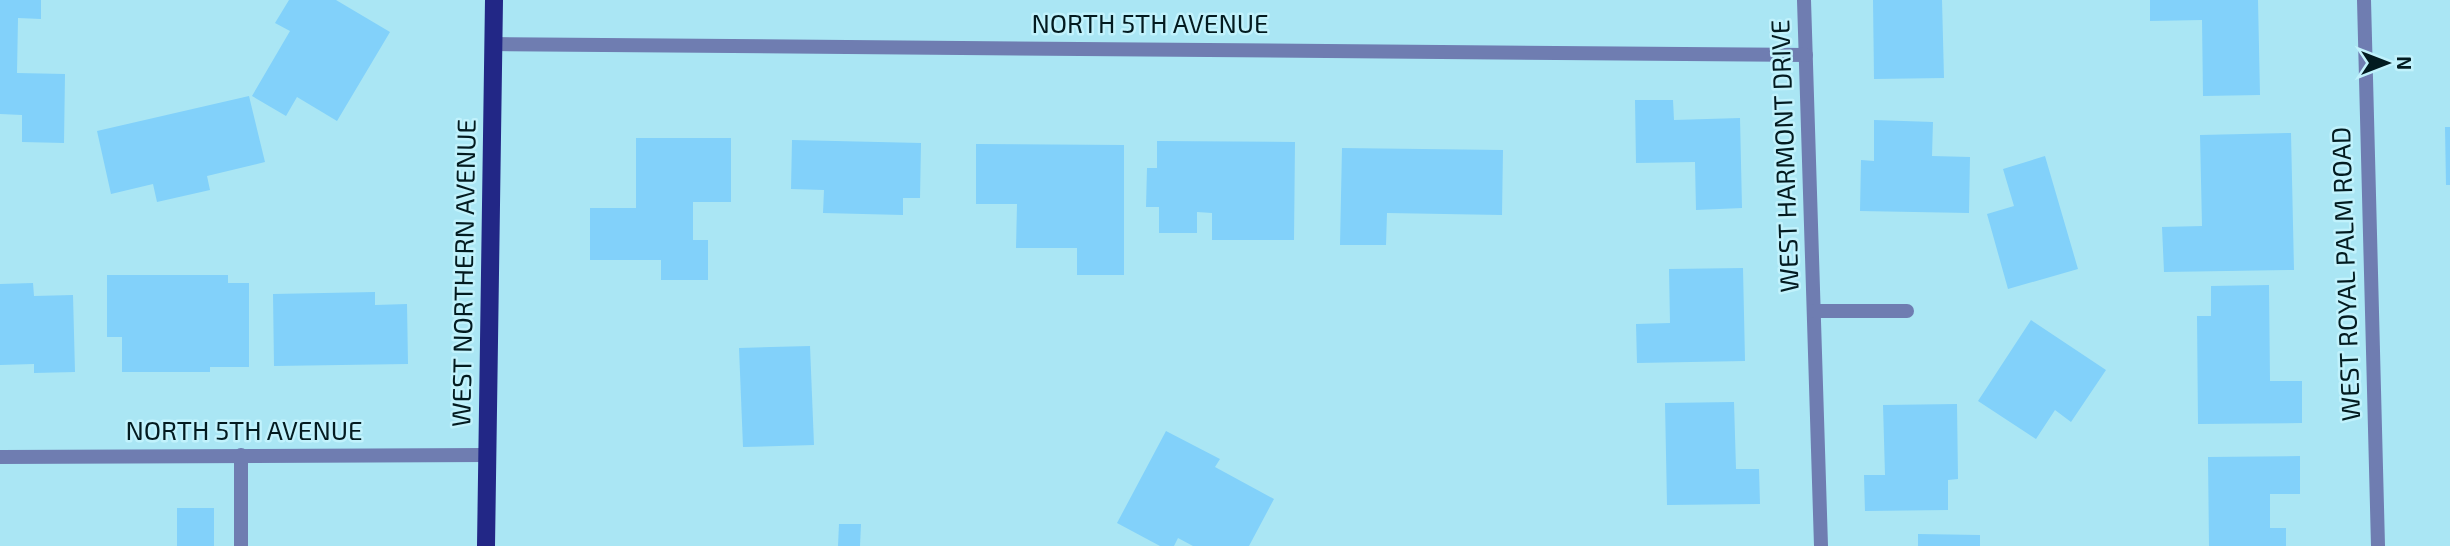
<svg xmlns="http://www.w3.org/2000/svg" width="2450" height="546" viewBox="0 0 2450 546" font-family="'Exo 2',sans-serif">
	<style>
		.building { fill: #82d1fa }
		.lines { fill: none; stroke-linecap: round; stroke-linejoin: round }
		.lane { stroke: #6f7db1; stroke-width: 14 }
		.street { stroke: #6f7db1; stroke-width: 14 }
		.primary { stroke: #222786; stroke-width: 18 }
		.labels { text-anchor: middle; stroke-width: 5; stroke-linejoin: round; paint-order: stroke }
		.street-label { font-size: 26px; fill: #031b20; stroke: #c1f2fc }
	</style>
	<rect width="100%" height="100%" fill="#aae6f4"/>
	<g class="building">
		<path d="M0,0H41V19L18,18L17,73L65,74L64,143L22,142V115L0,114Z"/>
		<path d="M289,0H336L390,32L337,121L297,97L286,116L252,96L290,31L275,23Z"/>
		<path d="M1873,0H1942L1944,78L1874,79Z"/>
		<path d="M2150,0H2258L2260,95L2203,96L2202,20L2150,21Z"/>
		<path d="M249,96L265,162L207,176L210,190L157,202L153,184L111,194L97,131Z"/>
		<path d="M1635,100H1673L1674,120L1740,118L1742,208L1696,210L1695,162L1636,163Z"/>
		<path d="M1874,120L1933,122L1932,156L1970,157L1969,213L1860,211L1861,160L1874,161Z"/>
		<path d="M2445,127H2450V185H2446Z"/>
		<path d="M2291,133L2294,270L2164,272L2162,227L2202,226L2200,135Z"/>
		<path d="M636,138H731V202H693V240H708V280H661V260H590V208H636Z"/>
		<path d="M792,140L921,143L920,198H903V215L823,213L824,190L791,189Z"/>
		<path d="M1157,141L1295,142L1294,240H1212V213L1197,212V233H1159V207H1146L1147,168H1157Z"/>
		<path d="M976,144L1124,145V275H1077V248H1016L1017,204H976Z"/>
		<path d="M1342,148L1503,150L1502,215L1387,213L1386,245H1340Z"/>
		<path d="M2045,156L2078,269L2008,289L1987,214L2014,206L2003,169Z"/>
		<path d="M1743,268L1745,361L1637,363L1636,324L1670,323L1669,269Z"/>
		<path d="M107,275H228V283H249V367H210V372H122V337H107Z"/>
		<path d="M33,283L34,296L73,295L75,372L34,373V364L0,365V284Z"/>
		<path d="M2269,285L2270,381H2302V423L2198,424L2197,316H2211V286Z"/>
		<path d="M375,292V305L407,304L408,364L274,366L273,294Z"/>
		<path d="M2031,320L2106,370L2071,422L2055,410L2036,439L1978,401Z"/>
		<path d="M810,346L814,445L743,447L739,348Z"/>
		<path d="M1734,402L1736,469H1759L1760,504L1667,505L1665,403Z"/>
		<path d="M1957,404L1958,479L1948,480V510L1865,511L1864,475H1885L1883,405Z"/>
		<path d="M1166,431L1220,459L1215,467L1274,499L1249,546H1193L1178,538L1174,546H1160L1117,523Z"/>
		<path d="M2300,456V494H2270V528H2286V546H2209L2208,457Z"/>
		<rect x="177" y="508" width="37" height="38"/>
		<path d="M839,524H861L860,546H838Z"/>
		<path d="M1918,534L1980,535V546H1918Z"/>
	</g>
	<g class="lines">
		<path class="lane" d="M241,546V455"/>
		<g class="street">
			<path d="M1804,0L1821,546"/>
			<path d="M2364,0L2378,546"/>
			<path d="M493,44L1806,55"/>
			<path d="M1814,311H1907"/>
			<path d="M0,457L487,455"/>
		</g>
		<path class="primary" d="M486,546L494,0"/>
	</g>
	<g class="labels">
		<g class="street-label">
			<text x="1150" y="33">NORTH 5TH AVENUE</text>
			<text transform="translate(1785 156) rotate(-92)" y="9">WEST HARMONT DRIVE</text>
			<text transform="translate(464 273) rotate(-89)" y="9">WEST NORTHERN AVENUE</text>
			<text transform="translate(2346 274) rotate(-92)" y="9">WEST ROYAL PALM ROAD</text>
			<text x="244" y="440">NORTH 5TH AVENUE</text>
		</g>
	</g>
	<g transform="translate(2387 63) rotate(90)" stroke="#c1f2fc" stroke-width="5" paint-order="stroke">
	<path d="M0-5L12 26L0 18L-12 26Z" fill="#031b20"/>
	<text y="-10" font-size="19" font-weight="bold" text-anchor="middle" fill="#031b20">N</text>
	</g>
</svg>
